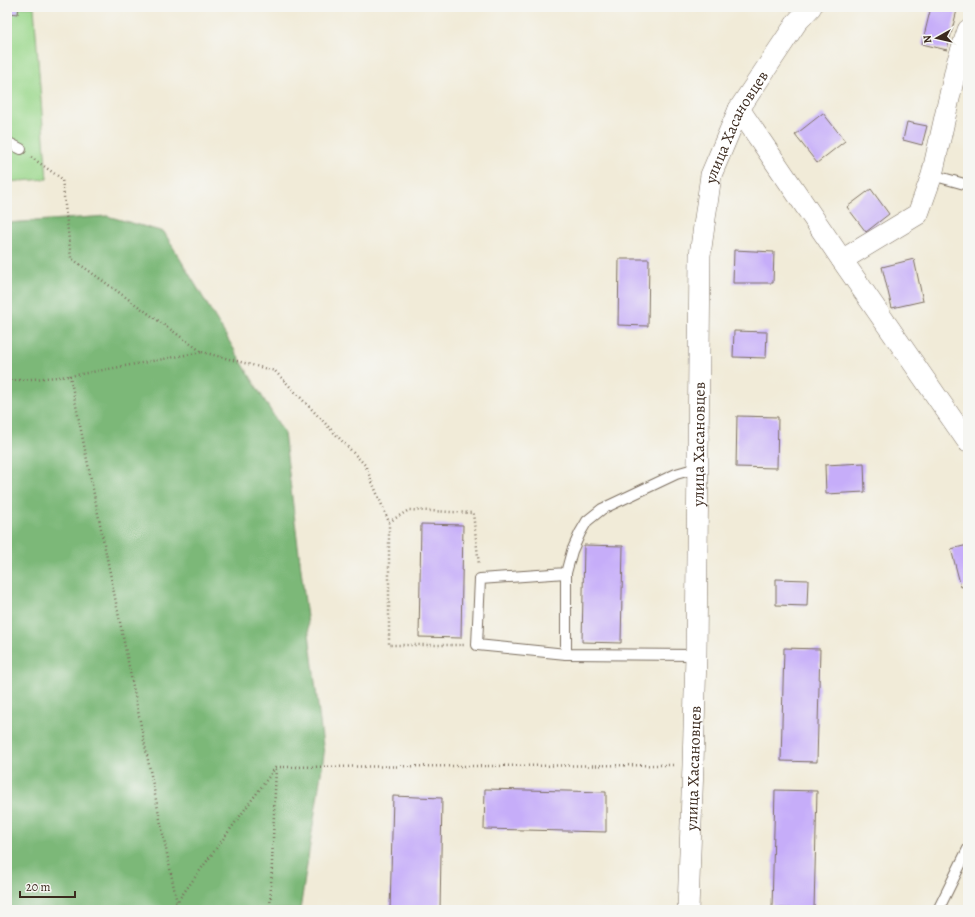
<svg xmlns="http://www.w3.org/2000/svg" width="975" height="917" viewBox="0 0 975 917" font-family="Alegreya,serif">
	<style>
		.green { fill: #9bd88d; stroke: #6b8156 }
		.forest { fill: #7cb878; stroke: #5c714b }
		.building { fill: #c6adf9 }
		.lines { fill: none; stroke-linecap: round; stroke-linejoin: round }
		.lane-casing { stroke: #7b6e5f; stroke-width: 12 }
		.street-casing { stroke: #7b6e5f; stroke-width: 22 }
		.path { stroke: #7b6e5f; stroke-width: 2.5; stroke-dasharray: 1 3; stroke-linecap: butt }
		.lane { stroke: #fff; stroke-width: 10 }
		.street { stroke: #fff; stroke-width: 21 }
		.labels { text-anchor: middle; stroke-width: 3; stroke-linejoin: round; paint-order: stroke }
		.street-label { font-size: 16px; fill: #3b2a1e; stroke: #f6f6f2 }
	</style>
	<rect width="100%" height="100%" fill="#f6f6f2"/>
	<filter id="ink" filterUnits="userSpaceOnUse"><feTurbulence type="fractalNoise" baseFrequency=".025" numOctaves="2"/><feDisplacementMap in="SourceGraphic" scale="8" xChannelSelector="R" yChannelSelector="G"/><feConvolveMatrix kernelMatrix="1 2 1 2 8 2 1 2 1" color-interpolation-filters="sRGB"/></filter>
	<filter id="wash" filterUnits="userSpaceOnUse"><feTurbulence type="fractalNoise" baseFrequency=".012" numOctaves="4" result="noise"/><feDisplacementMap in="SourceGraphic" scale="16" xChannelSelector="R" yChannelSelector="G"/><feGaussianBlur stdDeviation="0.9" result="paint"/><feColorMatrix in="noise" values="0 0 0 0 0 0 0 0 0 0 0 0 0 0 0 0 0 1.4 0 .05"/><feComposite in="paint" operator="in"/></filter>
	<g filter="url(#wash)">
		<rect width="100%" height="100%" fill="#f1ebd8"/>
		<path class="green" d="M7,7H34L47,179L7,182Z"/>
		<path class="forest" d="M107,216L164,232L284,433L324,754L300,910H7V223Z"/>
		<g id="blocks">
			<g class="building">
				<path d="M7,7H19L18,14L7,13Z"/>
				<path d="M931,7H943L957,10L947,50L922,44Z"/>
				<path d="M823,113L845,141L817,163L795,135Z"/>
				<path d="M907,122L927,126L922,145L903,140Z"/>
				<path d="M871,189L889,214L866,232L847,207Z"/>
				<path d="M734,250L774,252L773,283H733Z"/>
				<path d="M619,259H649L648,326L618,325Z"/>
				<path d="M914,259L923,301L892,308L882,267Z"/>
				<path d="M734,331L767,332L766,358L733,357Z"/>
				<path d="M737,416L778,417L777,468L736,467Z"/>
				<path d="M864,463L865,492L826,494L825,465Z"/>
				<path d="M421,524L463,525L461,638L419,637Z"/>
				<path d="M584,545L623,546L621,643L582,642Z"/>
				<path d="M968,545V585L961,587L951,549Z"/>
				<path d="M776,579L808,580L807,606L776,605Z"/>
				<path d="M784,648L820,649L817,762L781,761Z"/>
				<path d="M485,789L606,792V832L484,829Z"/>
				<path d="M775,790L817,791L814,909L772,908Z"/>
				<path d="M393,796L442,798L440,910H390Z"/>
			</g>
		</g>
	</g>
	<g filter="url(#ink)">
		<use href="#blocks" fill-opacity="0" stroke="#7b6e5f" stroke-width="1"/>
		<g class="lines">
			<g class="lane-casing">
				<g id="lane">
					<path d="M7,142L21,149"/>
					<path d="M932,175L968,185"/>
					<path d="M566,654V573"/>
					<path d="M696,655L566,654L477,645L480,579L566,573L572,551L580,533L587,521L602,509L676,474L697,468"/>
					<path d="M938,910L968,849"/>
				</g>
			</g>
			<g class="street-casing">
				<g id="street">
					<path d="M739,109L842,260L968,442"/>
					<path d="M842,260L918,214L932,175L957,63L968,30"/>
					<path id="s1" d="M688,910L693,765L696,655L700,255L711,175L739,109L797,22L811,7"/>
				</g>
			</g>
			<g class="path">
				<path d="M31,157L62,179L71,258L202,352L70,376L177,903"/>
				<path d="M202,352L275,371L365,465L389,522V645H464"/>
				<path d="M7,381L70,376"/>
				<path d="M389,522L409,510L473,513L479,565"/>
				<path d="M276,767L675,765"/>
				<path d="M171,910L276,767"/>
				<path d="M270,910L276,767"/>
			</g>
			<use href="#lane" class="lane"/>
			<use href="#street" class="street"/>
		</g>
	</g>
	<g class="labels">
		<g class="street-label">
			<text dy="6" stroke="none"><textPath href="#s1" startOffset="790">улица Хасановцев</textPath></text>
			<text dy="6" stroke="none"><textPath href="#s1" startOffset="466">улица Хасановцев</textPath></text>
			<text dy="6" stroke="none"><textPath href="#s1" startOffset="142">улица Хасановцев</textPath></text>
		</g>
	</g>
	<rect width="975" height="917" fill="none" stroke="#f6f6f2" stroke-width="24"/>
	<g transform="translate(937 38) rotate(262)" stroke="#f6f6f2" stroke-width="3" paint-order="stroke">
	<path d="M0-3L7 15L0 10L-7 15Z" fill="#3b2a1e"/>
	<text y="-6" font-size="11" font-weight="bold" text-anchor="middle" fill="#3b2a1e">N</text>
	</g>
	<path d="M20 891v6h55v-6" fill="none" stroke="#3b2a1e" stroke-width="2"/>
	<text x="26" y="891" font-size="12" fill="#3b2a1e" stroke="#f6f6f2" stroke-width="3" paint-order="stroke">20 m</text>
</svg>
